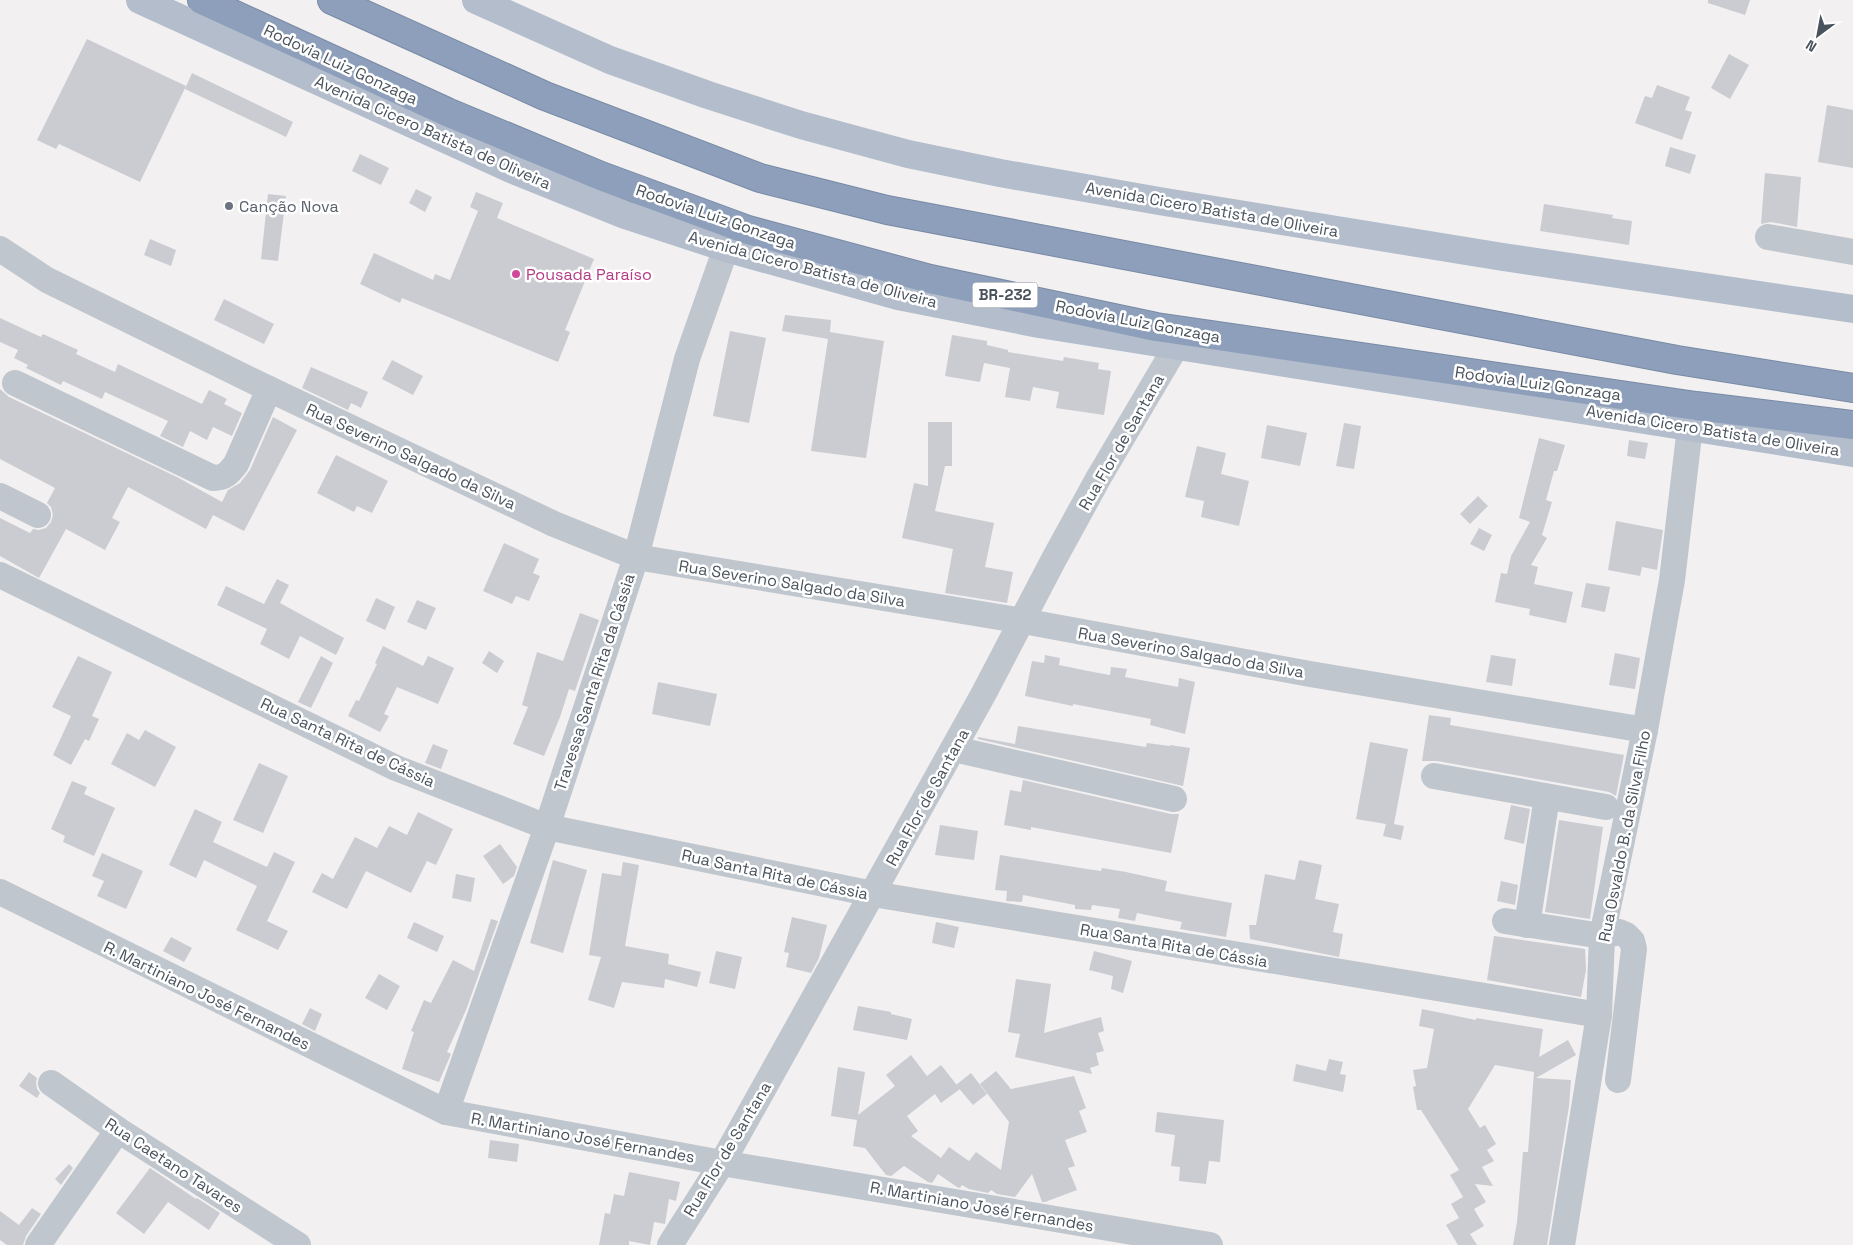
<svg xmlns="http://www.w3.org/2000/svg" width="1853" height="1245" viewBox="0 0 1853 1245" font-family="'Space Grotesk',sans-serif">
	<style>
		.building { fill: #cbccd2 }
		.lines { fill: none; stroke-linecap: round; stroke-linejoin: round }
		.highway-casing { stroke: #788aa5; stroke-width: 30 }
		.minor { stroke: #c0c6cd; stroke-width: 26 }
		.major { stroke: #b3bdcc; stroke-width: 28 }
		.highway { stroke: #8d9fba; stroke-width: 28 }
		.worship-dot { fill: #6b7280; stroke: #fff; stroke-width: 2 }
		.hotel-dot { fill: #d1479c; stroke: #fff; stroke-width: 2 }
		.labels { text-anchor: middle; stroke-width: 5; stroke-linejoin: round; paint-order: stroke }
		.shield { fill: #fff; stroke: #80868d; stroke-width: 1 }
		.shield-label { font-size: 15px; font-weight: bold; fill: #4a525c }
		.street-label { font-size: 16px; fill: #4a525c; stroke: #fff }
		.worship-label { font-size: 16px; fill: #5b616d; stroke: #fff; text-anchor: start }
		.hotel-label { font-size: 16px; fill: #b23c85; stroke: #fff; text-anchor: start }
	</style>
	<rect width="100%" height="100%" fill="#f2f0f0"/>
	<g class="building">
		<path d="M1708,0H1750L1745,15L1708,3Z"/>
		<path d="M87,39L186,86L140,182L59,144L56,149L37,140Z"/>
		<path d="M1729,54L1749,65L1730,99L1711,88Z"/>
		<path d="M192,73L293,122L286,137L185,89Z"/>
		<path d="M1657,85L1690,97L1685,110L1692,112L1682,140L1635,123L1645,96L1652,98Z"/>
		<path d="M1827,105L1853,110V168L1818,162Z"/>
		<path d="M1670,147L1696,155L1690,174L1665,166Z"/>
		<path d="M360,154L389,168L381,185L352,171Z"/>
		<path d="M1765,173L1801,177L1797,227L1771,222L1761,224Z"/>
		<path d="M416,189L432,197L425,212L409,203Z"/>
		<path d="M476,192L503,203L497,218L594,259L565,330L570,332L558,362L402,298L400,303L360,284L374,253L433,280L435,274L450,280L478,211L470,207Z"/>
		<path d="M268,194L286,196L278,261L261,259Z"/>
		<path d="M1544,204L1613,215L1612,218L1632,221L1629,245L1540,231Z"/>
		<path d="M150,239L176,250L171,266L144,255Z"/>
		<path d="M224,299L274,324L264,344L214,320Z"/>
		<path d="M785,315L831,320L830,332L884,341L866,458L811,451L828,339L782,331Z"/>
		<path d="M0,318L41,337L43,334L78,350L76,354L115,372L118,364L202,404L209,390L227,399L224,404L242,413L232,436L213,427L207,440L190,431L183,447L160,436L168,421L105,392L102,399L63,381L61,385L26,368L28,365L14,358L18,350L0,342Z"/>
		<path d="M730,331L766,338L749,423L713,416Z"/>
		<path d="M952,335L987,341V345L1008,350V352L1063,361L1064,357L1099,363L1098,369L1111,371L1104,415L1056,408L1059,392L1033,387L1030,401L1005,397L1010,368L984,363L980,382L945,376Z"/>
		<path d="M392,360L423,376L413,395L382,379Z"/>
		<path d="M311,367L368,392L361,408L351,403L348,410L302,388Z"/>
		<path d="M0,389L9,397L177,477L222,502L228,490L240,483L250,470L273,417L297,430L244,531L213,515L206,529L128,487L112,518L120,522L105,550L66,529L39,578L0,556V518L30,533L33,529L39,530L46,528L51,522L53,515L51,507L47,503L55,488L0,459Z"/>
		<path d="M928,422H952V466H945L935,511L994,523L985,567L1013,572L1007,603L945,593L953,549L902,538L914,483L928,486Z"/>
		<path d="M1344,423L1361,426L1354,469L1336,466Z"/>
		<path d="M1267,425L1307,433L1300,466L1261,458Z"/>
		<path d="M1539,438L1565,445L1557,471H1554L1546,500L1552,502L1542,535L1547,538L1531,565L1538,567L1534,584L1573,592L1566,623L1529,615L1530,609L1495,602L1501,573L1507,574L1511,556L1530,522L1519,518Z"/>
		<path d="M1629,440L1648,443L1645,459L1627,456Z"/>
		<path d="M1197,446L1226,453L1221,474L1249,481L1239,526L1201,517L1204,501L1185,497Z"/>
		<path d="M336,455L388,481L372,513L357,506L354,512L317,493Z"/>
		<path d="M1478,496L1488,506L1470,524L1460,514Z"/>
		<path d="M1616,521L1663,530L1657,570L1642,567L1640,576L1608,570Z"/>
		<path d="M1479,528L1492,535L1484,551L1470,544Z"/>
		<path d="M504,543L539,559L533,573L540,576L529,601L516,596L512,604L483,591Z"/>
		<path d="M277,579L289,585L280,603L344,638L336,655L300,636L289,659L260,644L267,629L217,605L226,586L264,604Z"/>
		<path d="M1586,583L1610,587L1605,612L1581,607Z"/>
		<path d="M376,598L395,607L385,630L366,621Z"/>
		<path d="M417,600L436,608L426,630L407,622Z"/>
		<path d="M580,613L599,620L575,691L569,689L560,717L544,756L513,744L528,707L522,705L537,652L563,661Z"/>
		<path d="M383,646L423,666L428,656L454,668L438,704L397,687L384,714L389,716L380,732L348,716L356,700L359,701L377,664L375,663Z"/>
		<path d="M489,651L504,661L497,673L482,663Z"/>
		<path d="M1615,653L1640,658L1635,689L1609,685Z"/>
		<path d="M1045,655L1060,658L1059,665L1088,671L1110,675L1111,667L1127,669L1125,677L1178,687L1179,678L1195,682L1185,734L1150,725L1151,719L1073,704V706L1025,696L1032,661L1044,663Z"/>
		<path d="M1491,655L1516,659L1512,686L1486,682Z"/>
		<path d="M78,656L112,672L92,716L99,719L89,741L85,739L71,765L53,755L71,716L52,707Z"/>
		<path d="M321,656L333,663L311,708L298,702Z"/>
		<path d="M658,682L717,694L710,726L652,714Z"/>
		<path d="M1429,715L1451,718L1450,725L1624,755L1616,796L1609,792L1437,761H1422Z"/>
		<path d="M1018,726L1146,747L1147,743L1170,746V745L1190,748L1183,786L978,739V737L1015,744Z"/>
		<path d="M145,730L176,747L155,787L111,764L127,733L139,740Z"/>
		<path d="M1370,742L1408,749L1394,824L1404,826L1401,840L1383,836L1386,824L1356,819Z"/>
		<path d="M433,744L448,750L441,769L425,763Z"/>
		<path d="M259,763L288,776L263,833L233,820Z"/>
		<path d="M1023,780L1171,814H1179L1171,853L1031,827V830L1004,825L1010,790L1021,792Z"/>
		<path d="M72,781L87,787L84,794L115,808L94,856L63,842L65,836L51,829Z"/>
		<path d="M1511,805L1530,809L1524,844L1504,839Z"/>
		<path d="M195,809L222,822L213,842L267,867L274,852L295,862L267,921L288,931L278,950L236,930L257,886L204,860L196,878L169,865Z"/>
		<path d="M418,812L453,829L436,865L427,861L411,893L366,871L347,909L312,892L322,873L333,879L355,837L377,848L389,826L407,835Z"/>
		<path d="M1559,820L1603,827L1590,919L1545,912Z"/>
		<path d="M940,825L978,831L974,860L935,855Z"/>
		<path d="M500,844L517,867L514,876L503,884L483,856Z"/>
		<path d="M102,853L143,871L126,909L97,896L104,881L92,876Z"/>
		<path d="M1000,855L1087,869L1101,871L1102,868L1126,872L1167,881L1165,891L1232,903L1226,937L1180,929L1182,922L1137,913L1135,921L1118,918L1120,909L1092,905L1091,910L1075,909V905L1023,895L1022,902L1006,901L1007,891L995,890Z"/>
		<path d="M553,860L587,870L563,953L530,943Z"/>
		<path d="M1299,860L1322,865L1315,899L1339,904L1333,932L1343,934L1339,957L1250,939L1249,925H1256L1265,874L1295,880Z"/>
		<path d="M623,862L639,865L625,946L669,954L668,964L701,972L697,987L665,979L664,988L622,982L614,1008L588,1000L601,957L589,955L602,873L621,876Z"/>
		<path d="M456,874L475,878L471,902L452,898Z"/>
		<path d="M1501,881L1518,885L1515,905L1497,901Z"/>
		<path d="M792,917L827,925L819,958L811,973L786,967L789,953L784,952Z"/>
		<path d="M491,919L498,921L466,1010L447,1052L451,1054L439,1082L402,1069L414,1032L411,1031L424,1000L431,1003L453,960L474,971Z"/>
		<path d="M414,922L444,936L437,952L407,938Z"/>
		<path d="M936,922L959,927L954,948L932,943Z"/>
		<path d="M1494,936L1585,949L1586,970L1581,997L1487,980Z"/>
		<path d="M171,937L192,948L184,962L163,951Z"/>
		<path d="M716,951L742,957L735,989L709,983Z"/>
		<path d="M1094,951L1132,961L1123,993L1111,989L1113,976L1089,970Z"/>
		<path d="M379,974L400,986L387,1010L365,998Z"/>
		<path d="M1016,979L1051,984L1044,1033L1101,1017L1104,1031L1098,1033L1104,1051L1096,1053L1099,1065L1090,1068L1092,1074L1015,1057L1020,1034L1008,1032Z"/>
		<path d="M858,1006L891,1012V1014L912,1019L907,1040L853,1030Z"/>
		<path d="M310,1008L322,1014L315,1031L302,1024Z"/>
		<path d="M1422,1009L1476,1020V1018L1543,1029L1539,1057L1568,1040L1576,1055L1536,1078L1571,1080L1569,1106L1547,1245H1513L1517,1222L1523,1152H1528L1534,1072L1495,1065L1468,1109L1480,1128L1485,1125L1496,1144L1487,1150L1494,1161L1482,1167L1493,1186L1475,1184L1486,1202L1474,1209L1484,1226L1470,1234L1477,1245H1458L1446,1225L1459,1218L1451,1204L1463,1197L1450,1175L1459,1170L1421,1110H1417L1413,1087L1416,1086L1413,1070L1427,1068L1434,1029L1419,1026Z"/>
		<path d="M911,1055L927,1076L941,1065L960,1089L941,1103L935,1094L907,1116L918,1131L911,1136L941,1158L949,1147L969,1161L976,1152L1001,1170L1009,1122L980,1084L996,1071L1011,1089L1074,1076L1086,1108L1079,1111L1087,1132L1065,1140L1075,1166L1068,1168L1077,1190L1045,1202H1042L1032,1174L1015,1197L997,1194L991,1190L988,1193L969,1189L962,1185L960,1188L957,1187L938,1174L932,1183L928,1182L904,1166L891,1176L886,1175L865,1148L853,1146L857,1120L831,1116L838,1067L865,1072L858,1115L895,1086L886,1075Z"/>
		<path d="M1329,1059L1343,1062L1340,1074L1346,1075L1343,1092L1293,1081L1296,1064L1326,1071Z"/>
		<path d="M29,1072L37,1078L36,1082L37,1089L40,1093L37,1098L19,1086Z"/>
		<path d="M971,1073L987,1094L973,1105L956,1085Z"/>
		<path d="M1157,1112L1224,1120L1220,1162L1209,1161L1206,1184L1179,1181L1180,1167L1171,1166L1175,1135L1155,1132Z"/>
		<path d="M490,1140L519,1144L517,1162L488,1158Z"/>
		<path d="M69,1164L73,1168L61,1185L55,1179Z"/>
		<path d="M150,1168L196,1199L197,1198L220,1213L209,1230L168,1202L144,1234L116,1213Z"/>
		<path d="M629,1172L680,1182L676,1201L669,1199L665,1224L654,1222L650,1245L629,1241V1245H599L605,1213L610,1214L614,1194L624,1196Z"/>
		<path d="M32,1208L41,1214L26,1236L23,1245H7L0,1240V1211L19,1225Z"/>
	</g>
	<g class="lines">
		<g class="highway-casing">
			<g id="highway">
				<path d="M202,0L447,112L601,176L748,230L930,279L1156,327L1696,406L1853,425"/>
				<path d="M332,0L545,96L760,178L887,210L1677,360L1853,388"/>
			</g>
		</g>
		<g class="minor">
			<path d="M1768,237L1853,252"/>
			<path d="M0,249L47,280L269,389L554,524L636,557L1023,621L1310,674L1645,730"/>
			<path d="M15,383L213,478C225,478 229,473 236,464L269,389"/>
			<path d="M0,496L38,515"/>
			<path d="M0,575L396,768L547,827L873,894L1599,1015"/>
			<path d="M954,749L1174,799"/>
			<path d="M1434,776L1606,807"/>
			<path d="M0,892L446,1112L722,1163L1210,1245"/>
			<path d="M1505,921L1602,936L1619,932L1626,935L1632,941L1634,949L1618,1080"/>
			<path d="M1527,925L1547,797"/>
			<path d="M51,1083L118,1130L298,1245"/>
			<path d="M446,1112L547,827L636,557L687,359L726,248"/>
			<path d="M38,1245L118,1130"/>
			<path d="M670,1245L722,1163L984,693L1054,559L1099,477L1177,345"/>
			<path d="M1562,1245L1599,1015L1602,936L1645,730L1672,580L1690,427"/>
		</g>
		<g class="major">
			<path d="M140,0L511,169L625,215L726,248L898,296L1039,324L1853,453"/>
			<path d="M476,0L610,60L708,95L801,125L908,154L1000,173L1159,201L1503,257L1853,309"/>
		</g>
		<use href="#highway" class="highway"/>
	</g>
	<circle class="worship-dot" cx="229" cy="206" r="5"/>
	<circle class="hotel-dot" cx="516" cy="274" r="5"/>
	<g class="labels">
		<rect class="shield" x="972.5" y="282.5" width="65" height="25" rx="4"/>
		<g class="shield-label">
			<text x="1005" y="300">BR-232</text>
		</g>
		<g class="street-label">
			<text transform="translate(341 64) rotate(25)" y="6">Rodovia Luiz Gonzaga</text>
			<text transform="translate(433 132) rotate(24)" y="6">Avenida Cicero Batista de Oliveira</text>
			<text transform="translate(1212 209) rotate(10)" y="6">Avenida Cicero Batista de Oliveira</text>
			<text transform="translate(716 216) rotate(19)" y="6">Rodovia Luiz Gonzaga</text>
			<text transform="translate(813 269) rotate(15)" y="6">Avenida Cicero Batista de Oliveira</text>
			<text transform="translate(1138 321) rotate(11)" y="6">Rodovia Luiz Gonzaga</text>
			<text transform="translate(1538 383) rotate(8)" y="6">Rodovia Luiz Gonzaga</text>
			<text transform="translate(1713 430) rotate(9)" y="6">Avenida Cicero Batista de Oliveira</text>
			<text transform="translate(1121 442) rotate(-60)" y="6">Rua Flor de Santana</text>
			<text transform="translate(411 456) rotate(25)" y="6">Rua Severino Salgado da Silva</text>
			<text transform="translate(792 583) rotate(9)" y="6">Rua Severino Salgado da Silva</text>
			<text transform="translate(1191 652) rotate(10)" y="6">Rua Severino Salgado da Silva</text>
			<text transform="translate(594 682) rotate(-72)" y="6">Travessa Santa Rita da Cássia</text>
			<text transform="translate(348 742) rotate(25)" y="6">Rua Santa Rita de Cássia</text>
			<text transform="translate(927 797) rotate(-61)" y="6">Rua Flor de Santana</text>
			<text transform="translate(1624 836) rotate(-79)" y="6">Rua Osvaldo B. da Silva Filho</text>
			<text transform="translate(775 874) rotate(12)" y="6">Rua Santa Rita de Cássia</text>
			<text transform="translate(1174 945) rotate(10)" y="6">Rua Santa Rita de Cássia</text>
			<text transform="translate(207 995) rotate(26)" y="6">R. Martiniano José Fernandes</text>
			<text transform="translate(583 1137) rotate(10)" y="6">R. Martiniano José Fernandes</text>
			<text transform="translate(727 1149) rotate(-59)" y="6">Rua Flor de Santana</text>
			<text transform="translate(174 1165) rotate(33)" y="6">Rua Caetano Tavares</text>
			<text transform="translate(982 1206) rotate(10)" y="6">R. Martiniano José Fernandes</text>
		</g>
		<g class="worship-label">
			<text x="239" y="212">Canção Nova</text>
		</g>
		<g class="hotel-label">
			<text x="526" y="280">Pousada Paraíso</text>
		</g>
	</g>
	<g transform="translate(1818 35) rotate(212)" stroke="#ffffff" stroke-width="4" paint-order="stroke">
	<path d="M0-4L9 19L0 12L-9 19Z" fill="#4a525c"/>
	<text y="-8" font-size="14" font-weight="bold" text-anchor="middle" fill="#4a525c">N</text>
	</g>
</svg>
